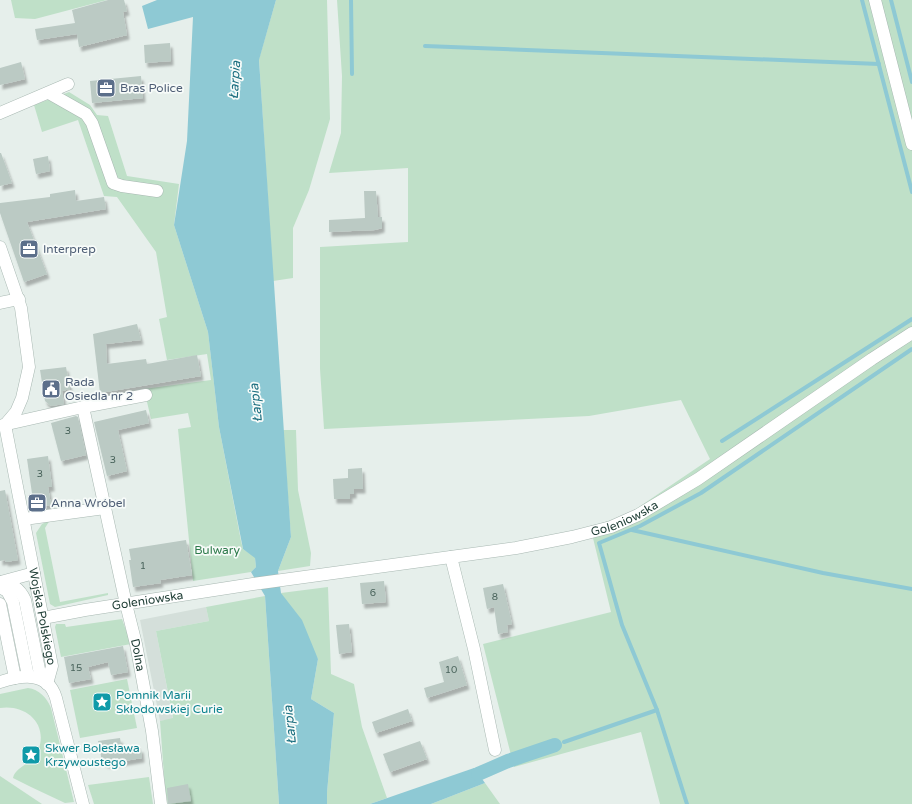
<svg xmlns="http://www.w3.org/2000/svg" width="912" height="804" viewBox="0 0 912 804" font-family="'Varela Round',sans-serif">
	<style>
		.built { fill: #d4dfda }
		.green { fill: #bfe0c8 }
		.water { fill: #8ec9d4 }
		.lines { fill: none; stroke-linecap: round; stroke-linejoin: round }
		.stream { stroke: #8ec9d4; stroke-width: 4 }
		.canal { stroke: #8ec9d4; stroke-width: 14 }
		.building { fill: #bbcac4; filter: url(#shadow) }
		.minor-casing { stroke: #a8b8b2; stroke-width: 13 }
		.minor { stroke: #fff; stroke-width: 12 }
		.labels { text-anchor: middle; stroke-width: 3.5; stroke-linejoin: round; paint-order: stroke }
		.number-label { font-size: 10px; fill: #4a645c }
		.service-label { font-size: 12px; fill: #4e5e75; stroke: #f7fbf9; text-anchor: start }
		.street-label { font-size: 12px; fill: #24423a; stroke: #f7fbf9 }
		.park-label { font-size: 12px; fill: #2d7a4b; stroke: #f7fbf9 }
		.culture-label { font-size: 12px; fill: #0d838f; stroke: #f7fbf9; text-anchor: start }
		.water-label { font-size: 13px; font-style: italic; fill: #1c6f80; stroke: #f7fbf9 }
	</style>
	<defs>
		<filter id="shadow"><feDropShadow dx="2.5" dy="4.5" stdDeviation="1" flood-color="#0004"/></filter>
	</defs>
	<rect width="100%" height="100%" fill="#e6efeb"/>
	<path class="built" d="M206,607L209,621L156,631L173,719L160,721L140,620Z"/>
	<g class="green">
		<path d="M11,0H107L35,19L15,18Z"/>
		<path d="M276,0H327L330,119L309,190L293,228V278L273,281L259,59Z"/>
		<path d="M337,0H912V804H660L641,732L514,767L483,644L611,612L593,538V526L627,515L710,459L681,400L589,416L324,429L320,369V247L408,242V168L329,173L341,133L342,76Z"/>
		<path d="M69,92L90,105L97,115L108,116L127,176L179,184L174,225L208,332L219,427L241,541L243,549L255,557L256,567L251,572L193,581L178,429L191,427L188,413L151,419L144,389L211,380L207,354L167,360L159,319L167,317L156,252L117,197L104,196L78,120L42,132L34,105Z"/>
		<path d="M283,430H296L298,490L311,553L310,566L278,571L291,537Z"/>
		<path d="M50,520L45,528L60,602L108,593V595L55,607L50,604L36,533L42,524Z"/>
		<path d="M328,587L331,674L354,684L362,727L387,798L370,804H327V793L334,713L311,699L318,659L281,593Z"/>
		<path d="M265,596L279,804H168L165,789L160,721L173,718L156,631L209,621L206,607Z"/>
		<path d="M122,619L131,644L61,657L55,627L56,624H65L66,627Z"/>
		<path d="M127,679L137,728L80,738L70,690Z"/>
		<path d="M28,688C39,689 47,698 51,708L74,802L65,803L31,787L13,778C15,767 32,764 38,751C49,724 26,704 0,708V694Z"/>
		<path d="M0,776L42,804H0Z"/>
		<path d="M149,777L153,804H94L88,785Z"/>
		<path d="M485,783L500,804H431Z"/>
	</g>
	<g class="water">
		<path d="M157,0H276L259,60L291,537L278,571L281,593L302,620L318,659L311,699L334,713L327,793V804H279L265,596L251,572L256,567L255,558L243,549L219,427L208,332L174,225L187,141L193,17L148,29L142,6Z"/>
		<path d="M474,768L485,783L431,804H370Z"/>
	</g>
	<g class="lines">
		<g class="stream">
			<path d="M351,0L352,74"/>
			<path d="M862,0L912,192"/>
			<path d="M891,0L912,82"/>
			<path d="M425,46L879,64"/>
			<path d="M722,441L912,319"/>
			<path d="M632,530L823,573L912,589"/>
			<path d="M657,710L687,804"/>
			<path d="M564,742L657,710L622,625L599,543L640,526L701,493L912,349"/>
		</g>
		<path class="canal" d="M478,774L508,761L555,745"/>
	</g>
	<g class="building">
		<path d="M108,0H124L127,11L123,12L127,35L79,47L77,34L37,40L35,29L75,23L72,10Z"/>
		<path d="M170,43L171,61L145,63L144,45Z"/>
		<path d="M21,62L25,79L0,85V68Z"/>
		<path d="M141,76L143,98L92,103L90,81Z"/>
		<path d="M0,153H1L12,183L0,186Z"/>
		<path d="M48,156L50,171L36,174L33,159Z"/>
		<path d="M75,190L76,201L104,197L106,209L27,222L47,274L24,282L0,213V203L50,197V194Z"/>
		<path d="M364,191H376L378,217H382V228L375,230L329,232V220L365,218Z"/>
		<path d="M137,324L141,340L106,344L107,364L146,359L147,364L197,355L201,376L100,393L93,334Z"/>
		<path d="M66,367L70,389L62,391L64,404L51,406L45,401L40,370Z"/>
		<path d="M146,410L149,423L118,430L127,471L107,476L94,422Z"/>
		<path d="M76,416L78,417L86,455L61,461L51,423Z"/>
		<path d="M48,456L52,487H48L51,505L34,507L27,459Z"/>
		<path d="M362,468L363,489H354V494H350V499H334L333,479L348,478V469Z"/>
		<path d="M5,490L18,560L6,562L5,560L0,561V491Z"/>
		<path d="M186,540L192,575L160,580L161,583L133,587L129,560H131L129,549Z"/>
		<path d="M384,581L386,602L362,604L360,583Z"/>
		<path d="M503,584L512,624L507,625L508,632L498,634L494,607L487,609L483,588Z"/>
		<path d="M349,624L352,652L339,654L336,625Z"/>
		<path d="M123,646L128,672L111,675L108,662L88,667L91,679L69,683L64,657Z"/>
		<path d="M458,656L467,685L427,698L424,688L444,682L439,662Z"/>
		<path d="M408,709L412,721L376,733L372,722Z"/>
		<path d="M120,738L122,750L141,748L142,758L107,764L102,761L98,741Z"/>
		<path d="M420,741L427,759L390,772L383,754Z"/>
		<path d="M188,784L191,801L168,804L167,788Z"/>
	</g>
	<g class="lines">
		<g class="minor-casing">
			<g id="minor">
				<path d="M875,0L912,144"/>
				<path d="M49,93L86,114L92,123L113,183L122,186L157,191"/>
				<path d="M0,113L68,84"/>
				<path id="s1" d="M0,247L21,308L29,367L22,398L16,412L5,425L52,666L47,684"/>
				<path d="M0,303L19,299"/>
				<path id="s2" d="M83,407L126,604L136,644L152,731L161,804"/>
				<path d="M3,425L83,407L146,395"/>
				<path d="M24,519L105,508"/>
				<path d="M451,557L474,649L495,750"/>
				<path d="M0,582C12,583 20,589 25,600L41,679"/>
				<path d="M1,582L34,573"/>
				<path d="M0,587L7,591L13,602L28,676"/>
				<path d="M0,604L15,678"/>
				<path id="s3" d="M43,618L85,610L253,584L516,548L572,537L611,527L638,515L698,479L872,359L912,333"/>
				<path d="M0,682C22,675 48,671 56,698L83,804"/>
			</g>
		</g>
		<use href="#minor" class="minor"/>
	</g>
	<defs>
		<g id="office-square" transform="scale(1)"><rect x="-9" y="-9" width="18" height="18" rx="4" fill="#5c6f8a" stroke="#f7fbf9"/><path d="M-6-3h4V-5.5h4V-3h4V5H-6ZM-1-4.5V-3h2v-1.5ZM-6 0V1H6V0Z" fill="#fff"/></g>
		<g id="civic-square" transform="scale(1)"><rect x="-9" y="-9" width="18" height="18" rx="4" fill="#5c6f8a" stroke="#f7fbf9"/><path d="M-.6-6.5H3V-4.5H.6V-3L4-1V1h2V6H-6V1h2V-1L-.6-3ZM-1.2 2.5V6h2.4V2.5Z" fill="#fff"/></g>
		<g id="sight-square" transform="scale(1)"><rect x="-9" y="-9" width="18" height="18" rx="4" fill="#0f9aa8" stroke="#f7fbf9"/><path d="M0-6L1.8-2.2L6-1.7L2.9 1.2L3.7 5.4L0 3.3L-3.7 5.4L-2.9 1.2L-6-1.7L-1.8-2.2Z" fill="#fff"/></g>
	</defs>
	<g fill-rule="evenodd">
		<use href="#office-square" x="106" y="88"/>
		<use href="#office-square" x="29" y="249"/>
		<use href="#civic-square" x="51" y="389"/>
		<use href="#office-square" x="37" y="503"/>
		<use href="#sight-square" x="102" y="702"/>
		<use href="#sight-square" x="31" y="755"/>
	</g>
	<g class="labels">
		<g class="number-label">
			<text x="68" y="434">3</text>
			<text x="113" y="463">3</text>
			<text x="40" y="477">3</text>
			<text x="143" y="569">1</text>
			<text x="373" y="596">6</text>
			<text x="495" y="600">8</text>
			<text x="76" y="671">15</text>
			<text x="451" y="673">10</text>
		</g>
		<g class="service-label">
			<text x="120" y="92">Bras Police</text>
			<text x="43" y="253">Interprep</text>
			<text x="65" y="386">Rada<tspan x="65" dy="14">Osiedla nr 2</tspan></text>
			<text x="51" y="507">Anna Wróbel</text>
		</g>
		<g class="street-label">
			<text dy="4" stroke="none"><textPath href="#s3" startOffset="591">Goleniowska</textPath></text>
			<text dy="4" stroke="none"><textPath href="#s3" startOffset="106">Goleniowska</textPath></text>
			<text dy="4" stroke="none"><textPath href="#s1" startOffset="383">Wojska Polskiego</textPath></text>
			<text dy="4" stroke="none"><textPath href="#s2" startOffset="254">Dolna</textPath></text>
		</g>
		<g class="park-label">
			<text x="217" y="554">Bulwary</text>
		</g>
		<g class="culture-label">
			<text x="116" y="699">Pomnik Marii<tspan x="116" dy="14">Skłodowskiej Curie</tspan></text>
			<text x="45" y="752">Skwer Bolesława<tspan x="45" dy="14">Krzywoustego</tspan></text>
		</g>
		<g class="water-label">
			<text transform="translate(234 80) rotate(-86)" y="5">Łarpia</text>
			<text transform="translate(255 403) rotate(-96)" y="5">Łarpia</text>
			<text transform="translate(289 725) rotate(-96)" y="5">Łarpia</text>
		</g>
	</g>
</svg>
